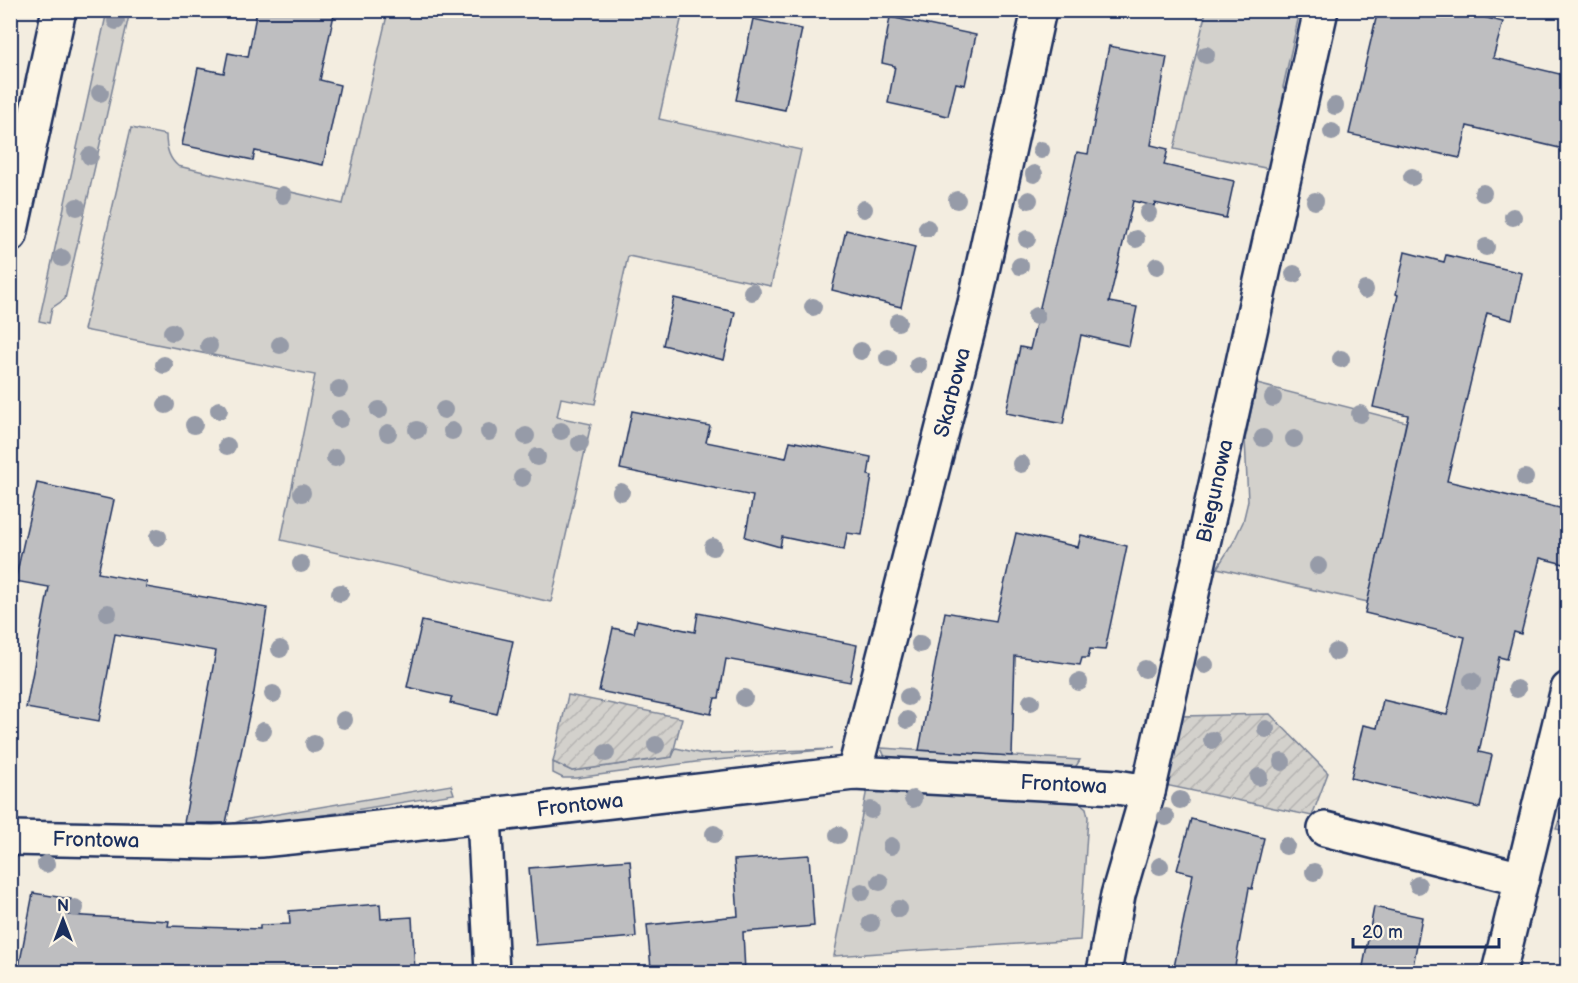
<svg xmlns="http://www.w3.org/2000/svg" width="1578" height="983" viewBox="0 0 1578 983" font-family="'Balsamiq Sans',sans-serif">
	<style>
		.grass { fill: #d3d1cc; stroke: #778095; stroke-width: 1.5 }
		.garden { fill: url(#garden-furrows); stroke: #778095; stroke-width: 1.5 }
		.building { fill: #bebec0; stroke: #1b2f5e; stroke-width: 1.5 }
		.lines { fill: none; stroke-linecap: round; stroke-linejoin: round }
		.minor-casing { stroke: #1b2f5e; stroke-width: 38 }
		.minor { stroke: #fcf5e5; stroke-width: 33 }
		.tree { fill: #969ba8 }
		.labels { text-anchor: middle; stroke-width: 6; stroke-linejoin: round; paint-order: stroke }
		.street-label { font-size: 21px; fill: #1b2f5e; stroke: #fcf5e5 }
	</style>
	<defs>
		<pattern id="garden-furrows" width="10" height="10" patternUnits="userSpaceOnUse" patternTransform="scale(1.5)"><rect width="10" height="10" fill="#d3d1cc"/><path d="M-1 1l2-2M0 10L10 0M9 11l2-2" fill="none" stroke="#b5b4b2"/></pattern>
	</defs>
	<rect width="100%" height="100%" fill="#f3ede0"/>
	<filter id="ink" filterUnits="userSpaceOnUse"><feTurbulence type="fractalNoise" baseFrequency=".0167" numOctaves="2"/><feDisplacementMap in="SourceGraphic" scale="12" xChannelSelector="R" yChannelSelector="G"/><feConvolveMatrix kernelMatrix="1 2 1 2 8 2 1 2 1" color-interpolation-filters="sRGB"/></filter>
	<g filter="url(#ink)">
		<g class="grass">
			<path d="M107,11H130L65,299L52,308L49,323L39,321Z"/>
			<path d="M388,11H683L659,119L801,150L771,286L628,256L595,404L561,398L557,417L591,424L551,602L281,540L315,375L84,330L131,128L166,135C166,147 168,158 178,166L343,204Z"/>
			<path d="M1206,11H1300L1283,87L1289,96L1270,169L1174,149Z"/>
			<path d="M1257,384L1406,422L1368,602L1217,568L1233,543L1243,522L1248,501L1245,439Z"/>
			<path d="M676,748L703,754L832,749L696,762L576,778H563L553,773V762L572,771L672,757Z"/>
			<path d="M881,748L1080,760L1071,774L901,765L885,757Z"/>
			<path d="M451,785L454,794L238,829L225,826L243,820Z"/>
			<path d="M867,789L1080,803L1086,808L1088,817L1080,940L834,956Z"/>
			<path d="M1565,804H1567V831L1556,829Z"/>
		</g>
		<g class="garden">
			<path d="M568,695L682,718L672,757L572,771L553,762Z"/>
			<path d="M1270,714L1328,773L1312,816L1165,785L1182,716Z"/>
		</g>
		<g class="building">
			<path d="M257,10H335L320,80L340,85L323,165L255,151L253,160L182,145L198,68L224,73L228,53L248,57Z"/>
			<path d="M1378,10H1455L1503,22L1493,58L1568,76V150L1467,126L1460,158L1349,134Z"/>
			<path d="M890,17L976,35L965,85L956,83L948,116L888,103L895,66L882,63Z"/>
			<path d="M753,19L802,29L785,110L736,100Z"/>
			<path d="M1109,46L1167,57L1151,145L1168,149L1164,165L1234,181L1226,218L1155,203L1154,206L1133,201L1109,302L1137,307L1129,346L1081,335L1063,424L1006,413L1020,347L1030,349L1077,152L1088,154Z"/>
			<path d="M846,230L915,247L901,307L832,290Z"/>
			<path d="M1405,252L1444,262L1446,255L1522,273L1512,320L1487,313L1447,481L1568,510V565L1540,558L1521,634L1514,632L1507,659L1499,657L1479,752L1492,755L1480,808L1351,778L1363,725L1377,728L1383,700L1447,715L1465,637L1365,613L1408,415L1373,407L1398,295L1396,294Z"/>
			<path d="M674,298L735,312L724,360L663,345Z"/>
			<path d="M632,411L710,426L706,442L786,458L790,441L871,457L868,475L872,476L862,535L847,533L844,550L782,537L780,547L745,537L753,496L620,469Z"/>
			<path d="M37,483L114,500L98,573L147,582L146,587L267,608L254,692L226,823H184L216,651L115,634L99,721L26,708L49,587L15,581Z"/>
			<path d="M1016,533L1078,547L1081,535L1127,546L1105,650L1090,649L1088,658H1082L1080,665L1015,656L1012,756L919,750L945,612L996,621Z"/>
			<path d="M698,613L857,645L850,682L726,659L719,698H715L711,714L599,691L613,628L634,633L637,620L695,632Z"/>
			<path d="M422,621L513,641L497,714L450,703L452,697L407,687Z"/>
			<path d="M1191,819L1264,838L1252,889L1249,888L1234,972H1173L1193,874L1177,870Z"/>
			<path d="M809,855L814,926L743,932L745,972H677L676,966L651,968L647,925L738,916L734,860Z"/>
			<path d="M630,860L636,937L536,945L529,868Z"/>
			<path d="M33,893L71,899L68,915L169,921L168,926L260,929V925L290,924L289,911L380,904L381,919L412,917L415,972H18Z"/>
			<path d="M1374,907L1422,917L1412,972H1362Z"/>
		</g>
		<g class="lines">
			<g class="minor-casing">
				<g id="minor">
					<path d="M10,235L59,10"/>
					<path id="s1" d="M854,773L975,303L1039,10"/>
					<path d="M484,816L492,972"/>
					<path d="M1325,829L1522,879"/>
					<path id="s2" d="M10,838L213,842L261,840L369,829L854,773L1117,787L1148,792"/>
					<path id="s3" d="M1104,972L1118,895L1148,792L1321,10"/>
					<path d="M1499,972L1568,689"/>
				</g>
			</g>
			<use href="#minor" class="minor"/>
		</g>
		<g class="tree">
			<circle cx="116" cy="21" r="9"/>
			<circle cx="1206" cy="55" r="9"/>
			<circle cx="100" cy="93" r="9"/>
			<circle cx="1335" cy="106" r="9"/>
			<circle cx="1332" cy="132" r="9"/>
			<circle cx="1041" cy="150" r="9"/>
			<circle cx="90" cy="156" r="9"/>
			<circle cx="1034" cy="174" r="9"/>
			<circle cx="1412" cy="177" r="9"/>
			<circle cx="1483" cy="193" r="9"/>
			<circle cx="283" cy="195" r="9"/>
			<circle cx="957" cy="200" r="9"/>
			<circle cx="1029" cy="200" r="9"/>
			<circle cx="1315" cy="201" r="9"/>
			<circle cx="77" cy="207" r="9"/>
			<circle cx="864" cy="209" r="9"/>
			<circle cx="1148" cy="213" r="9"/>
			<circle cx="1513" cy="217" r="9"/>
			<circle cx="927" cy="228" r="9"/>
			<circle cx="1027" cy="239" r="9"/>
			<circle cx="1136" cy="239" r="9"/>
			<circle cx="1486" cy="247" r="9"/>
			<circle cx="62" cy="258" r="9"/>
			<circle cx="1020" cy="266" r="9"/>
			<circle cx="1157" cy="266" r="9"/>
			<circle cx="1294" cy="274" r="9"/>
			<circle cx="1365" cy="290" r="9"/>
			<circle cx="752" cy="292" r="9"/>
			<circle cx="813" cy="307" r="9"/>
			<circle cx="1036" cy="316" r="9"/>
			<circle cx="898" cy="322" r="9"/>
			<circle cx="172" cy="332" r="9"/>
			<circle cx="280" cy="345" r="9"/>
			<circle cx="209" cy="346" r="9"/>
			<circle cx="861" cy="351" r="9"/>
			<circle cx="888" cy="358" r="9"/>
			<circle cx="1341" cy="359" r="9"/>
			<circle cx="164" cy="365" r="9"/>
			<circle cx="918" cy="365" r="9"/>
			<circle cx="339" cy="389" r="9"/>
			<circle cx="1273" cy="398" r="9"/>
			<circle cx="166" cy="405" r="9"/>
			<circle cx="219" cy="410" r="9"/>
			<circle cx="379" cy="410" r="9"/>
			<circle cx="444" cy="410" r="9"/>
			<circle cx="1360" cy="414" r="9"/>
			<circle cx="340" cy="419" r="9"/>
			<circle cx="194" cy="425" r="9"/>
			<circle cx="417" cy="430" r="9"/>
			<circle cx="452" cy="431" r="9"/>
			<circle cx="561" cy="431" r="9"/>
			<circle cx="489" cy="432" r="9"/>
			<circle cx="388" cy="433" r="9"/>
			<circle cx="526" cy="436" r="9"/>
			<circle cx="1263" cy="438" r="9"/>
			<circle cx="1294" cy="439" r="9"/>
			<circle cx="580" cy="443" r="9"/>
			<circle cx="227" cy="446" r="9"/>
			<circle cx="537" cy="457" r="9"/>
			<circle cx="335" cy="458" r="9"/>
			<circle cx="1021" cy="464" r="9"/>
			<circle cx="522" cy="478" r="9"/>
			<circle cx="1525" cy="478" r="9"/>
			<circle cx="621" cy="492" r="9"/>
			<circle cx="302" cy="493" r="9"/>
			<circle cx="158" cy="537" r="9"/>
			<circle cx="713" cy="547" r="9"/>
			<circle cx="301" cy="564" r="9"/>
			<circle cx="1318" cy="566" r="9"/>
			<circle cx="340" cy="593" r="9"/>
			<circle cx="108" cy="613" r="9"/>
			<circle cx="920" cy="644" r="9"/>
			<circle cx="280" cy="649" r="9"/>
			<circle cx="1336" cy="652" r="9"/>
			<circle cx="1205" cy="665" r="9"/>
			<circle cx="1145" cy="669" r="9"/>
			<circle cx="1472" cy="681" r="9"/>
			<circle cx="1079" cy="682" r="9"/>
			<circle cx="1517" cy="689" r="9"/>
			<circle cx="273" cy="694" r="9"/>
			<circle cx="908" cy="697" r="9"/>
			<circle cx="744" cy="698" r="9"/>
			<circle cx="1031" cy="702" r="9"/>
			<circle cx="344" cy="720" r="9"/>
			<circle cx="907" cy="720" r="9"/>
			<circle cx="1266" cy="729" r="9"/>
			<circle cx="263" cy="731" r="9"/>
			<circle cx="1212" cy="740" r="9"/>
			<circle cx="314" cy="744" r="9"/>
			<circle cx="656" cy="745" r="9"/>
			<circle cx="606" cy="753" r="9"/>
			<circle cx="1282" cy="762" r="9"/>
			<circle cx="1259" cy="777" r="9"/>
			<circle cx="913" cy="799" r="9"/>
			<circle cx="1180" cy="800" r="9"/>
			<circle cx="871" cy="810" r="9"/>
			<circle cx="1166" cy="817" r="9"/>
			<circle cx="714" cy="834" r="9"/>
			<circle cx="838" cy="835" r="9"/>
			<circle cx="891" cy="846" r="9"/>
			<circle cx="1286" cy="846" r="9"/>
			<circle cx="46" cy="864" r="9"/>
			<circle cx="1160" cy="866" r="9"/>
			<circle cx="1314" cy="872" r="9"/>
			<circle cx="880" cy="882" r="9"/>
			<circle cx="1418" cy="885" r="9"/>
			<circle cx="862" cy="892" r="9"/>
			<circle cx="75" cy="908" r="9"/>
			<circle cx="899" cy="909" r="9"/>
			<circle cx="871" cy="923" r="9"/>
		</g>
	</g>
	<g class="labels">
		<g class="street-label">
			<text dy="7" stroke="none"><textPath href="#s1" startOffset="393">Skarbowa</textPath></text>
			<text dy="7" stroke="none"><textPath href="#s3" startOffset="494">Biegunowa</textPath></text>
			<text dy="7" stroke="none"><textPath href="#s2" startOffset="1058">Frontowa</textPath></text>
			<text dy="7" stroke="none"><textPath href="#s2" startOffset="572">Frontowa</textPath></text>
			<text dy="7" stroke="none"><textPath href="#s2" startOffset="86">Frontowa</textPath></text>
		</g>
	</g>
	<rect width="1578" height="983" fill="none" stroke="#fcf5e5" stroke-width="36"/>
	<rect x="18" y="18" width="1542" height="947" fill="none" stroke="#1b2f5e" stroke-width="2" filter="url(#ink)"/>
	<g transform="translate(63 920)" stroke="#fcf5e5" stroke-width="4.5" paint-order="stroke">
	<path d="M0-4.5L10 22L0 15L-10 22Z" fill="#1b2f5e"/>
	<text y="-9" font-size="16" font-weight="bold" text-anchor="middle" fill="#1b2f5e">N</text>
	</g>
	<path d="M1353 938v9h146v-9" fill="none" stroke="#1b2f5e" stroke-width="3"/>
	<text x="1362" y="938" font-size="18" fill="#1b2f5e" stroke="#fcf5e5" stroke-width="4.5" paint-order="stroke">20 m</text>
</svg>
